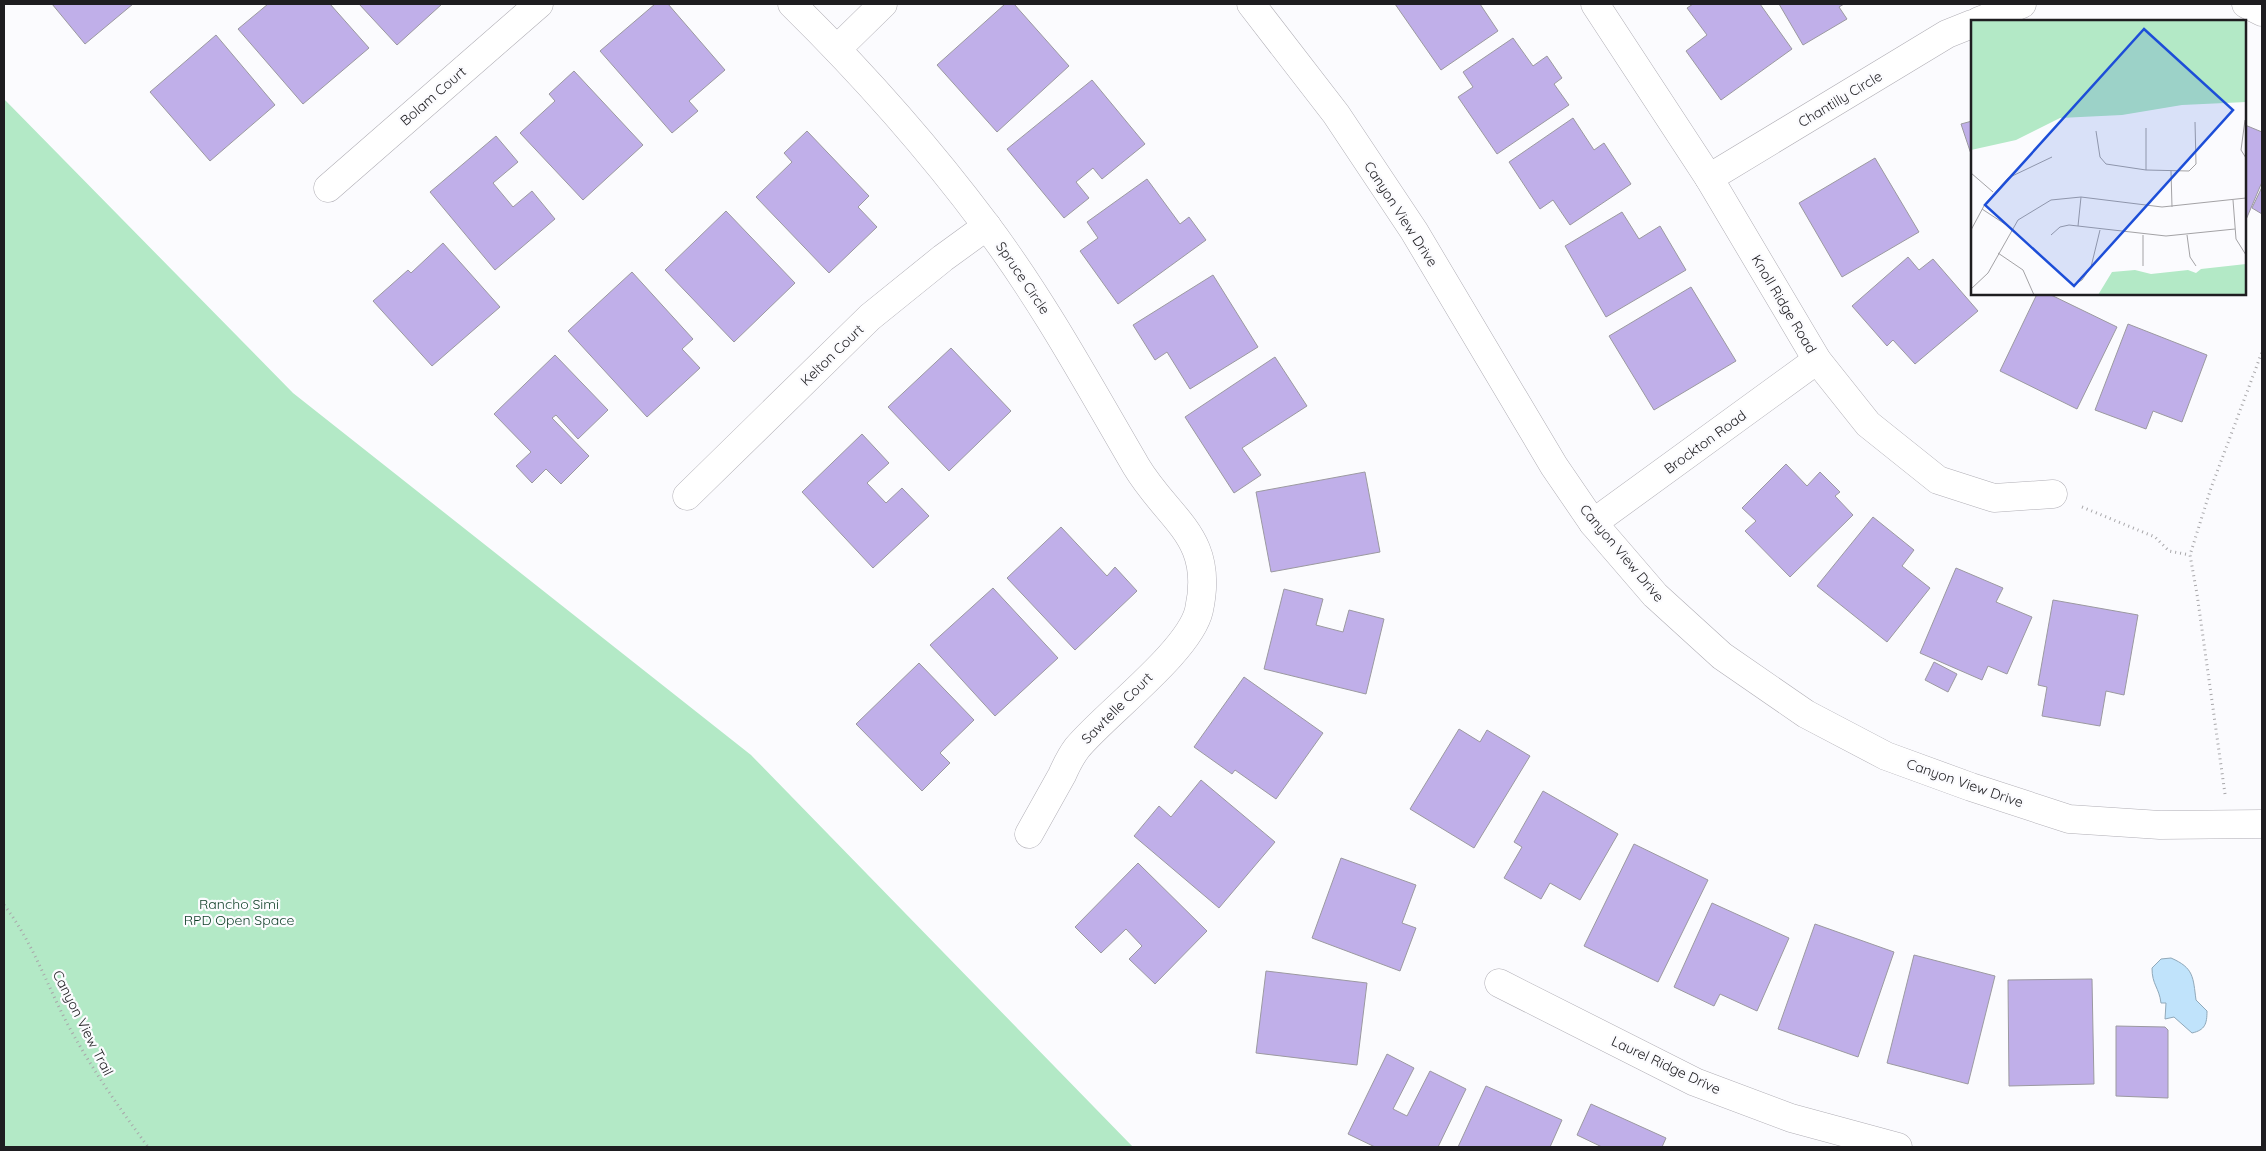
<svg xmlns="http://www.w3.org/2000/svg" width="2266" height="1151" viewBox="0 0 2266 1151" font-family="Quicksand,sans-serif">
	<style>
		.green { fill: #b3e9c6 }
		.water { fill: #c0e3fb; stroke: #8fa8b9 }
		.building { fill: #c0afe9; stroke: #9b99a0 }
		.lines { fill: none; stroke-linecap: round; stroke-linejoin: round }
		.minor-casing { stroke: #b0aeb5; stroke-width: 29 }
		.path { stroke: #a8a7aa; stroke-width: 3; stroke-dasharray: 1 4; stroke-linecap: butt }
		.minor { stroke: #fff; stroke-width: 28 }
		.labels { text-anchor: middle; stroke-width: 4.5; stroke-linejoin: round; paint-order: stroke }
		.street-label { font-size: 14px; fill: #1e1d20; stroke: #fbfbfe }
		.park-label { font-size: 14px; fill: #0c3c24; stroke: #fbfbfe }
		.inset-road { fill: none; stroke: #a3a2a5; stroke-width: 1 }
		.view { fill: #1d4ed8; fill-opacity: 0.15; stroke: #1d4ed8; stroke-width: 2.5 }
		.inset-edge { fill: none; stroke: #1e1d20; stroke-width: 2.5 }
	</style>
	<rect width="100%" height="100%" fill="#fbfbfe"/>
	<path class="green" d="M4,99L293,393L751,755L1133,1147H4Z"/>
	<path class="water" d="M2171,958C2194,968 2193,977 2196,1000L2207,1011C2207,1024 2205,1030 2192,1033L2174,1017L2165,1019L2166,1003H2161C2159,987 2152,985 2152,968L2161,959Z"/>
	<g class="building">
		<path d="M52,4H133L85,44Z"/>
		<path d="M268,4H330L369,48L303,104L238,29Z"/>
		<path d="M359,4H442L397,45Z"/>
		<path d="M655,4H668L725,70L689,101L698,111L672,133L600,51Z"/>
		<path d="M1005,4H1014L1069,66L997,132L937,65Z"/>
		<path d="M1395,4H1480L1498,31L1441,70Z"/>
		<path d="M1693,4H1760L1792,49L1721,100L1686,51L1707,35L1687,8Z"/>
		<path d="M1779,4H1844L1839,7L1847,19L1803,45Z"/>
		<path d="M216,35L275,105L210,161L150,92Z"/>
		<path d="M1513,38L1533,66L1547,56L1562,78L1554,84L1569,105L1497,154L1458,97L1473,87L1463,72Z"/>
		<path d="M574,71L643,145L583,200L520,133L555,101L549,94Z"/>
		<path d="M1092,80L1145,144L1102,179L1093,168L1076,182L1089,198L1064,218L1007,149Z"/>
		<path d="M1573,118L1594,150L1604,143L1631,184L1570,225L1553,200L1540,209L1509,162Z"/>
		<path d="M1972,121V157L1961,124Z"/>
		<path d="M2245,125L2262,132V182L2245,222Z"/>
		<path d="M807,131L869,196L858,207L877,227L829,273L756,197L792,162L784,153Z"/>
		<path d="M496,136L518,162L493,183L513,207L532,191L555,219L495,270L430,192Z"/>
		<path d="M1875,158L1919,232L1842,277L1799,203Z"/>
		<path d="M1147,179L1180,224L1189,217L1206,240L1118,304L1080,251L1098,238L1087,222Z"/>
		<path d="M2262,187V214L2252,208Z"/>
		<path d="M726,211L795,283L734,342L665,270Z"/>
		<path d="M1622,212L1639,239L1660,226L1686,270L1606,317L1565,246Z"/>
		<path d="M443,243L500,307L432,366L373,301L408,270L411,273Z"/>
		<path d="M1908,257L1919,270L1933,259L1978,311L1915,364L1893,340L1887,346L1852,306Z"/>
		<path d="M632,272L693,339L682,349L700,368L647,417L568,331Z"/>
		<path d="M1213,275L1258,347L1190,389L1167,352L1155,360L1133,325Z"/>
		<path d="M1691,287L1736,361L1654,410L1609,336Z"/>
		<path d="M2037,294H2049L2117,327L2077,409L2000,371Z"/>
		<path d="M2128,324L2207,355L2182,422L2153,411L2146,429L2095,410Z"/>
		<path d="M951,348L1011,411L949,471L888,407Z"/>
		<path d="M555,355L608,410L578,439L556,415L552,418L589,456L561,484L546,469L532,483L516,466L531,452L494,414Z"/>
		<path d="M1275,357L1307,406L1242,448L1261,475L1234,493L1185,417Z"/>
		<path d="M862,434L889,463L867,483L886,503L902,488L929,516L873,568L802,492Z"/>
		<path d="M1786,464L1807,486L1820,472L1840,492L1835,496L1853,515L1790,577L1745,531L1756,521L1742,508Z"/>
		<path d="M1365,472L1380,552L1271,572L1256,492Z"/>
		<path d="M1873,517L1914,550L1902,566L1930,588L1887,642L1817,586Z"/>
		<path d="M1061,527L1107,576L1115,567L1137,591L1075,650L1007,578Z"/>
		<path d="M1956,568L2003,588L1996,602L2032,617L2007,674L1988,666L1982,680L1920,653Z"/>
		<path d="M993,588L1058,658L995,716L930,645Z"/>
		<path d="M1284,589L1323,599L1316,625L1343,632L1349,610L1384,619L1366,694L1264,669Z"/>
		<path d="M2053,600L2138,615L2124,695L2106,691L2100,726L2042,716L2047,687L2038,685Z"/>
		<path d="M1934,662L1957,674L1948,692L1925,680Z"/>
		<path d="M919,663L974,720L940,753L950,763L922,791L856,724Z"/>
		<path d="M1244,677L1323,733L1276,799L1235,770L1232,774L1194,747Z"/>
		<path d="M1459,729L1480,742L1487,730L1530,756L1474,848L1410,809Z"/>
		<path d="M1201,780L1275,842L1219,908L1134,836L1159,806L1171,817Z"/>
		<path d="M1543,791L1618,834L1580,900L1550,883L1541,899L1504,878L1522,847L1514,842Z"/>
		<path d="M1634,844L1708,880L1658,982L1584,946Z"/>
		<path d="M1341,858L1416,885L1402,923L1416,928L1400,971L1312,938Z"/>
		<path d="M1138,863L1207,931L1155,984L1129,959L1142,946L1126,929L1101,953L1075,927Z"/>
		<path d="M1712,903L1789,938L1757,1011L1720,994L1714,1006L1674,987Z"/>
		<path d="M1815,924L1894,952L1858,1057L1778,1029Z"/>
		<path d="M1914,955L1995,976L1968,1084L1887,1063Z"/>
		<path d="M1266,971L1367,983L1357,1065L1256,1053Z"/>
		<path d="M2092,979L2094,1084L2009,1086L2008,980Z"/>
		<path d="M2116,1026L2165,1027L2168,1030V1098L2116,1096Z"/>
		<path d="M1387,1054L1414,1068L1393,1109L1407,1116L1430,1071L1466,1089L1438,1147H1375L1348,1134Z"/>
		<path d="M1486,1086L1562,1120L1550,1147H1458Z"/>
		<path d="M1591,1104L1666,1138L1662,1147H1602L1577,1135Z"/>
	</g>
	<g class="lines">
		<g class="minor-casing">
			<g id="minor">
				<path d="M792,4C862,73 927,146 986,225C1043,301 1088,384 1136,466C1169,521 1215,536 1199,610C1190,651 1106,713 1077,748C1071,756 1066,766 1062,775C1051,795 1040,814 1029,834"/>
				<path d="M1251,4L1336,114L1414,231L1554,466L1593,523L1655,595L1722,656L1806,714L1886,756L1971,787L2069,819L2160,825L2262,824"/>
				<path d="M1595,4L1709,178L1817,360L1868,424L1938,480L1994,498L2053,494"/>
				<path d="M2246,4L2262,12"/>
				<path d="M1979,21L2022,4"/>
				<path d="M837,49L883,4"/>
				<path d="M1709,178L1947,34L1972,24"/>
				<path d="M328,188L539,4"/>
				<path d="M687,496L870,317L943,258L987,226"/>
				<path d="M1593,523L1817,360"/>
				<path d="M1499,983L1695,1082L1791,1118L1898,1147"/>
			</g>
		</g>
		<g class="path">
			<path d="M2082,507L2155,537L2169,551L2190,555"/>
			<path d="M2225,794L2197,594L2190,555L2211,488L2262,352"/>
			<path d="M4,905C32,941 46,983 67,1023C91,1068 118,1106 148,1147"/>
		</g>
		<use href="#minor" class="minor"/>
	</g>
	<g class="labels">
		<g class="street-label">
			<text transform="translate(433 96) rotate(-41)" y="5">Bolam Court</text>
			<text transform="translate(1840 99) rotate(-31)" y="5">Chantilly Circle</text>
			<text transform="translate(1401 214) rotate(57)" y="5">Canyon View Drive</text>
			<text transform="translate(1023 278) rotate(56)" y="5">Spruce Circle</text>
			<text transform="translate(1784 304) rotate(59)" y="5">Knoll Ridge Road</text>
			<text transform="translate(832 355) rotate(-44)" y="5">Kelton Court</text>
			<text transform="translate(1705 442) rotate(-36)" y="5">Brockton Road</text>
			<text transform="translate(1622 553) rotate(50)" y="5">Canyon View Drive</text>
			<text transform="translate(1117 708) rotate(-45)" y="5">Sawtelle Court</text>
			<text transform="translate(1965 783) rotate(19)" y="5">Canyon View Drive</text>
			<text transform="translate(83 1023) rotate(63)" y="5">Canyon View Trail</text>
			<text transform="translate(1666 1065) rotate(25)" y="5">Laurel Ridge Drive</text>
		</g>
		<g class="park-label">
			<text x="239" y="909">Rancho Simi<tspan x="239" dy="16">RPD Open Space</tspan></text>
		</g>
	</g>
	<g transform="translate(1971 20)">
		<rect width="275" height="275" fill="#fbfbfe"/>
		<path d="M0,0H275V82L211,85L151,95L89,98L45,120L0,130ZM275,244V275H127L141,252L164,250L180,254L217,250L225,253L230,249Z" fill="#b3e9c6"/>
		<path class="inset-road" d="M274,100L270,130L275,138M175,108V150M125,111L129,137L135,144L175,150L218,151L225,144L224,102M200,151L201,187M0,153L22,172M262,180L265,219L275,235M11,189L40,208M107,206L110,177M0,210L14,184L37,158L81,137M80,215L89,207L98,205L195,216L264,209M172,215V246M216,215L219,237L225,246M27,233L52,250L63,275M102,265L111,260L120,247L129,210M0,269L17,253L47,200L80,180L110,177L191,187L275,178"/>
		<path class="view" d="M173,9L262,90L103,266L14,185Z"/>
		<rect width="275" height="275" class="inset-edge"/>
	</g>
	<rect width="2266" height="1151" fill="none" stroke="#1e1d20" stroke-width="10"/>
</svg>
